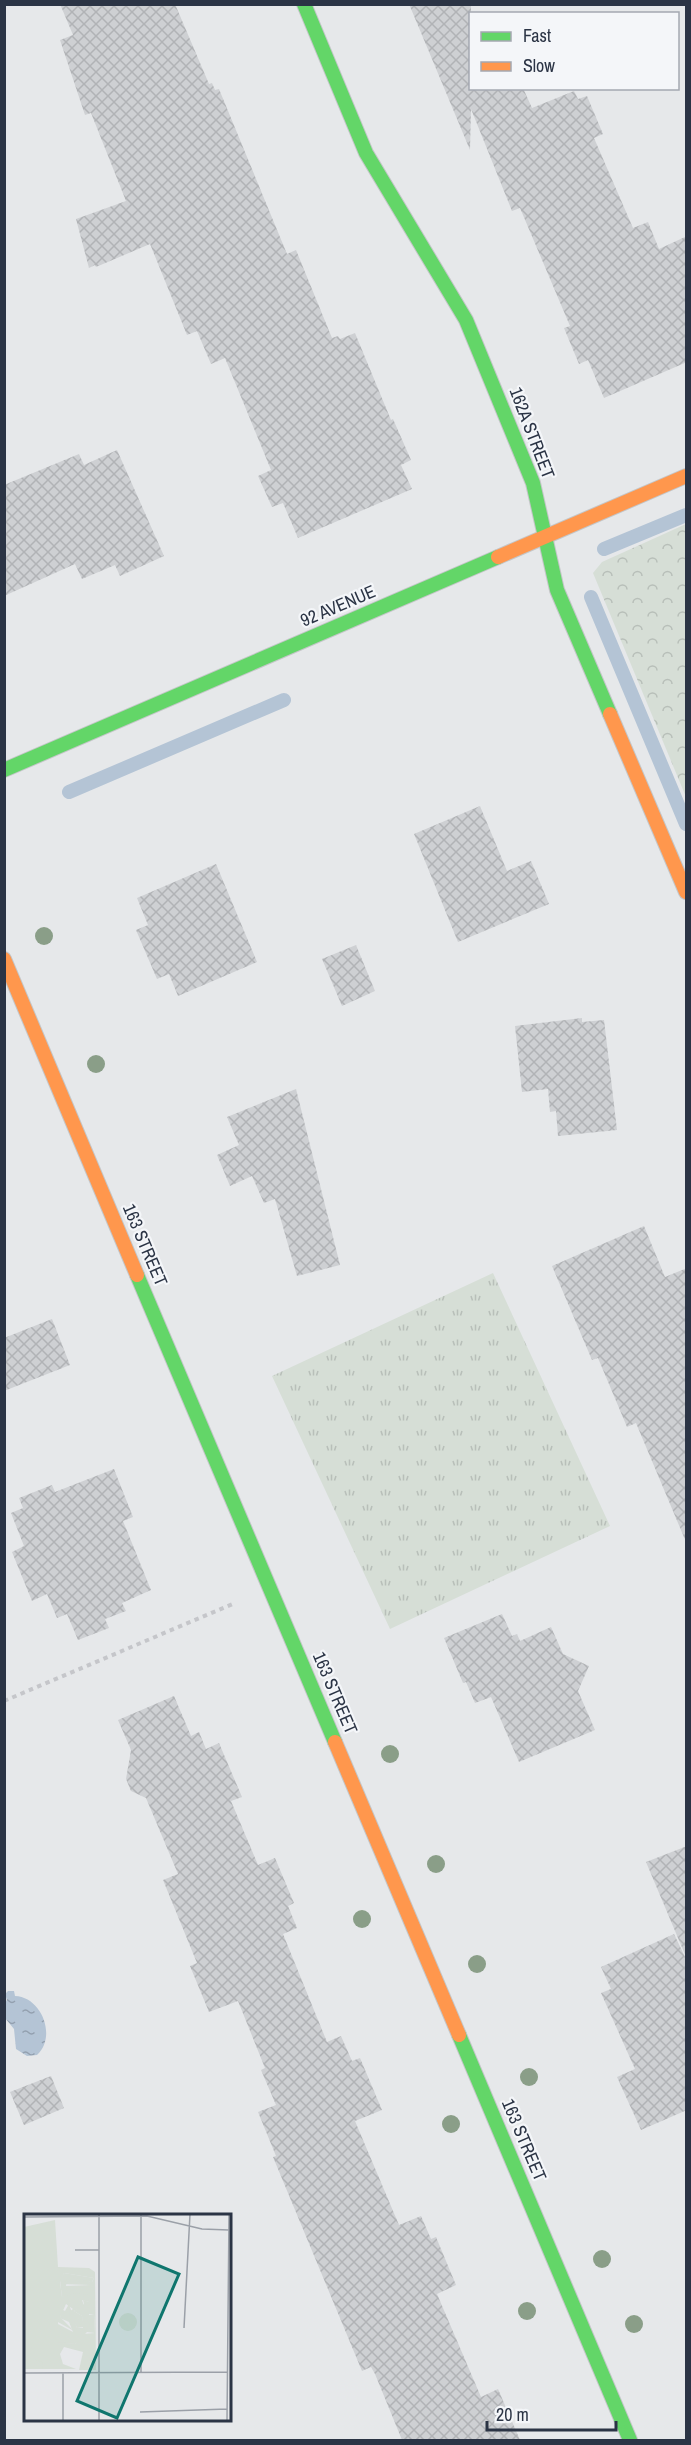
<svg xmlns="http://www.w3.org/2000/svg" width="691" height="2445" viewBox="0 0 691 2445" font-family="'Archivo Narrow',sans-serif">
	<style>
		.grass { fill: url(#grass-tufts) }
		.forest { fill: url(#forest-crowns) }
		.water { fill: url(#water-ripples) }
		.lines { fill: none; stroke-linecap: round; stroke-linejoin: round }
		.stream { stroke: #b4c4d5; stroke-width: 14 }
		.building { fill: url(#building-cross-hatch) }
		.fast-casing { stroke: #c4c6c8; stroke-width: 16 }
		.slow-casing { stroke: #c4c6c8; stroke-width: 16 }
		.path { stroke: #c5c6ca; stroke-width: 4; stroke-dasharray: 4.5 4.5; stroke-linecap: butt }
		.fast { stroke: #63d668; stroke-width: 14 }
		.slow { stroke: #ff974d; stroke-width: 14 }
		.tree { fill: #8a9e88 }
		.labels { text-anchor: middle; stroke-width: 4.5; stroke-linejoin: round; paint-order: stroke }
		.street-label { font-size: 18px; fill: #2b3445; stroke: #f4f6f9 }
		.inset-road { fill: none; stroke: #9ba0a8; stroke-width: 1.5 }
		.view { fill: #0f766e; fill-opacity: 0.15; stroke: #0f766e; stroke-width: 3 }
		.inset-edge { fill: none; stroke: #2b3445; stroke-width: 3 }
	</style>
	<defs>
		<pattern id="grass-tufts" width="24" height="20" patternUnits="userSpaceOnUse" patternTransform="scale(1.5)"><rect width="24" height="20" fill="#d6ded6"/><path d="M3 7l-1-3M5 7V3M7 7l1-3M15 17l-1-3M17 17v-4M19 17l1-3" fill="none" stroke="#b8bfb9"/></pattern>
		<pattern id="forest-crowns" width="20" height="18" patternUnits="userSpaceOnUse" patternTransform="scale(1.5)"><rect width="20" height="18" fill="#d6ded6"/><path d="M2 6a3 3 0 1 1 6 0M12 15a3 3 0 1 1 6 0" fill="none" stroke="#b8bfb9"/></pattern>
		<pattern id="water-ripples" width="26" height="14" patternUnits="userSpaceOnUse" patternTransform="scale(1.5)"><rect width="26" height="14" fill="#b4c4d5"/><path d="M2 4q2-2 4 0t4 0M15 11q2-2 4 0t4 0" fill="none" stroke="#93a0af"/></pattern>
		<pattern id="building-cross-hatch" width="8" height="8" patternUnits="userSpaceOnUse" patternTransform="scale(1.5)"><rect width="8" height="8" fill="#ced0d3"/><path d="M0 0l8 8M0 8l8-8" fill="none" stroke="#b1b3b6"/></pattern>
	</defs>
	<rect width="100%" height="100%" fill="#e6e8ea"/>
	<path class="grass" d="M493,1273L610,1526L390,1629L272,1376Z"/>
	<path class="forest" d="M686,524V797L593,573L602,562Z"/>
	<path class="water" d="M8,1991H14L15,1996C42,1997 57,2037 37,2055L27,2056L16,2049L14,2029L5,2018V2003L7,2000L5,1994Z"/>
	<g class="lines">
		<g class="stream">
			<path d="M604,549L686,515"/>
			<path d="M591,597L686,824"/>
			<path d="M69,792L284,700"/>
		</g>
	</g>
	<g class="building">
		<path d="M60,4H175L209,84L212,83L215,90L219,89L287,254L296,250L332,338L338,336L340,339L355,333L391,420L393,419L411,460L401,465L412,489L298,538L283,503L272,507L258,476L271,470L225,358L211,364L197,331L187,335L150,244L96,267L95,265L89,268L76,219L126,201L91,113L85,115L60,40L73,35Z"/>
		<path d="M409,4H471V88H523L532,108L574,91L578,99L587,96L603,134L594,138L633,228L648,222L659,249L687,236V362L604,398L588,360L579,364L564,328L570,326L520,208L512,211L471,109L470,150Z"/>
		<path d="M117,450L164,556L120,576L115,565L82,579L75,564L4,596V485L79,454L84,465Z"/>
		<path d="M480,806L507,871L531,861L549,904L458,942L414,834Z"/>
		<path d="M216,864L257,962L178,996L169,974L157,979L136,930L148,925L137,898Z"/>
		<path d="M356,945L375,991L342,1006L322,959Z"/>
		<path d="M582,1018V1022L604,1020L617,1130L558,1136L556,1111L550,1112L548,1089L522,1092L515,1026Z"/>
		<path d="M296,1089L340,1265L297,1276L275,1199L264,1203L252,1176L230,1186L217,1155L239,1145L227,1117Z"/>
		<path d="M644,1226L665,1277L687,1268L686,1542L636,1423L627,1427L598,1358L592,1360L552,1266Z"/>
		<path d="M52,1319L70,1365L4,1391V1338Z"/>
		<path d="M114,1469L133,1517L123,1521L151,1590L122,1603L126,1611L105,1619L109,1628L78,1640L67,1614L57,1618L47,1594L32,1601L12,1552L24,1546L11,1513L23,1508L19,1498L52,1485L55,1492Z"/>
		<path d="M502,1614L512,1636L517,1634L520,1641L551,1627L563,1654L589,1666L578,1691L595,1730L519,1762L491,1697L475,1703L466,1682L463,1683L444,1638Z"/>
		<path d="M174,1696L191,1736L199,1732L206,1749L219,1743L242,1797L231,1801L258,1865L275,1858L294,1903L288,1906L297,1928L283,1934L327,2042L341,2036L352,2061L360,2058L382,2110L355,2121L399,2225L421,2216L431,2239L436,2237L456,2285L437,2294L481,2397L498,2389L520,2440H402L375,2374L371,2367L362,2371L273,2157L276,2156L258,2112L276,2105L261,2070L265,2068L238,2001L209,2012L190,1966L197,1963L163,1880L178,1874L146,1798L131,1791L126,1779L131,1750L118,1720Z"/>
		<path d="M687,1846V1957H686L646,1862Z"/>
		<path d="M674,1934L687,1961V2110L641,2130L617,2077L635,2069L601,1993L611,1989L601,1967Z"/>
		<path d="M51,2076L64,2108L24,2125L10,2092Z"/>
	</g>
	<g class="lines">
		<g class="fast-casing">
			<g id="fast">
				<path d="M304,4L366,153L466,320L533,483L557,590L610,714"/>
				<path d="M4,770L498,557"/>
				<path d="M137,1275L335,1742"/>
				<path d="M459,2035L630,2440"/>
			</g>
		</g>
		<g class="slow-casing">
			<g id="slow">
				<path d="M498,557L686,476"/>
				<path d="M610,714L686,892"/>
				<path d="M4,959L137,1275"/>
				<path d="M335,1742L459,2035"/>
			</g>
		</g>
		<path class="path" d="M4,1701L235,1603"/>
		<use href="#fast" class="fast"/>
		<use href="#slow" class="slow"/>
	</g>
	<g class="tree">
		<circle cx="44" cy="936" r="9"/>
		<circle cx="96" cy="1064" r="9"/>
		<circle cx="390" cy="1754" r="9"/>
		<circle cx="436" cy="1864" r="9"/>
		<circle cx="362" cy="1919" r="9"/>
		<circle cx="477" cy="1964" r="9"/>
		<circle cx="529" cy="2077" r="9"/>
		<circle cx="451" cy="2124" r="9"/>
		<circle cx="602" cy="2259" r="9"/>
		<circle cx="527" cy="2311" r="9"/>
		<circle cx="634" cy="2324" r="9"/>
	</g>
	<g class="labels">
		<g class="street-label">
			<text transform="translate(532 433) rotate(69)" y="6">162A STREET</text>
			<text transform="translate(338 606) rotate(-23)" y="6">92 AVENUE</text>
			<text transform="translate(145 1245) rotate(67)" y="6">163 STREET</text>
			<text transform="translate(335 1693) rotate(67)" y="6">163 STREET</text>
			<text transform="translate(524 2140) rotate(67)" y="6">163 STREET</text>
		</g>
	</g>
	<g transform="translate(24 2214)">
		<rect width="207" height="207" fill="#e6e8ea"/>
		<path d="M40,59L70,64L68,68L43,66L42,72L67,71L66,81L38,83L36,66ZM59,86L65,88V101L70,100L71,119L63,118L51,130L34,129V155H0V92L49,118L45,108L36,104L37,95L41,97L45,90L53,114H59L58,102L50,97L60,90ZM95 108a9 9 0 1 1 18 0a9 9 0 1 1-18 0Z" fill="#d6ded6"/>
		<path d="M31,6L34,53L65,54L71,58L72,156H55L59,138L40,133L36,140L39,150L52,155H19L18,148L9,145L8,134L0,128V13ZM40,59L70,64L68,68L46,63L38,70L66,71V81L50,79L38,83L36,68ZM58,86L65,88L64,100H70L71,119L59,120L51,130L34,128V108L50,117L36,103L42,90L49,95L45,98L53,114L60,113L58,102L50,97L60,92Z" fill="#d6ded6" fill-rule="evenodd"/>
		<path class="inset-road" d="M75,0V207M0,3L123,2L178,15L205,16M51,36H75M160,114L166,0M0,159L204,158M39,159V207M117,159V1M116,198L203,195M203,207L205,0"/>
		<path class="view" d="M114,43L155,60L93,204L53,187Z"/>
		<rect width="207" height="207" class="inset-edge"/>
	</g>
	<rect width="691" height="2445" fill="none" stroke="#2b3445" stroke-width="12"/>
	<rect x="469" y="12" width="210" height="78" fill="#f4f6f9" stroke="#a4a8b1" stroke-width="1.5"/>
	<rect x="481" y="32" width="30" height="9" fill="#63d668" stroke="#a4a8b1" stroke-width="1.5"/>
	<text x="523" y="42" font-size="18" fill="#2b3445">Fast</text>
	<rect x="481" y="62" width="30" height="9" fill="#ff974d" stroke="#a4a8b1" stroke-width="1.5"/>
	<text x="523" y="72" font-size="18" fill="#2b3445">Slow</text>
	<path d="M487 2421v9h129v-9" fill="none" stroke="#2b3445" stroke-width="3"/>
	<text x="496" y="2421" font-size="18" fill="#2b3445" stroke="#f4f6f9" stroke-width="4.5" paint-order="stroke">20 m</text>
</svg>
